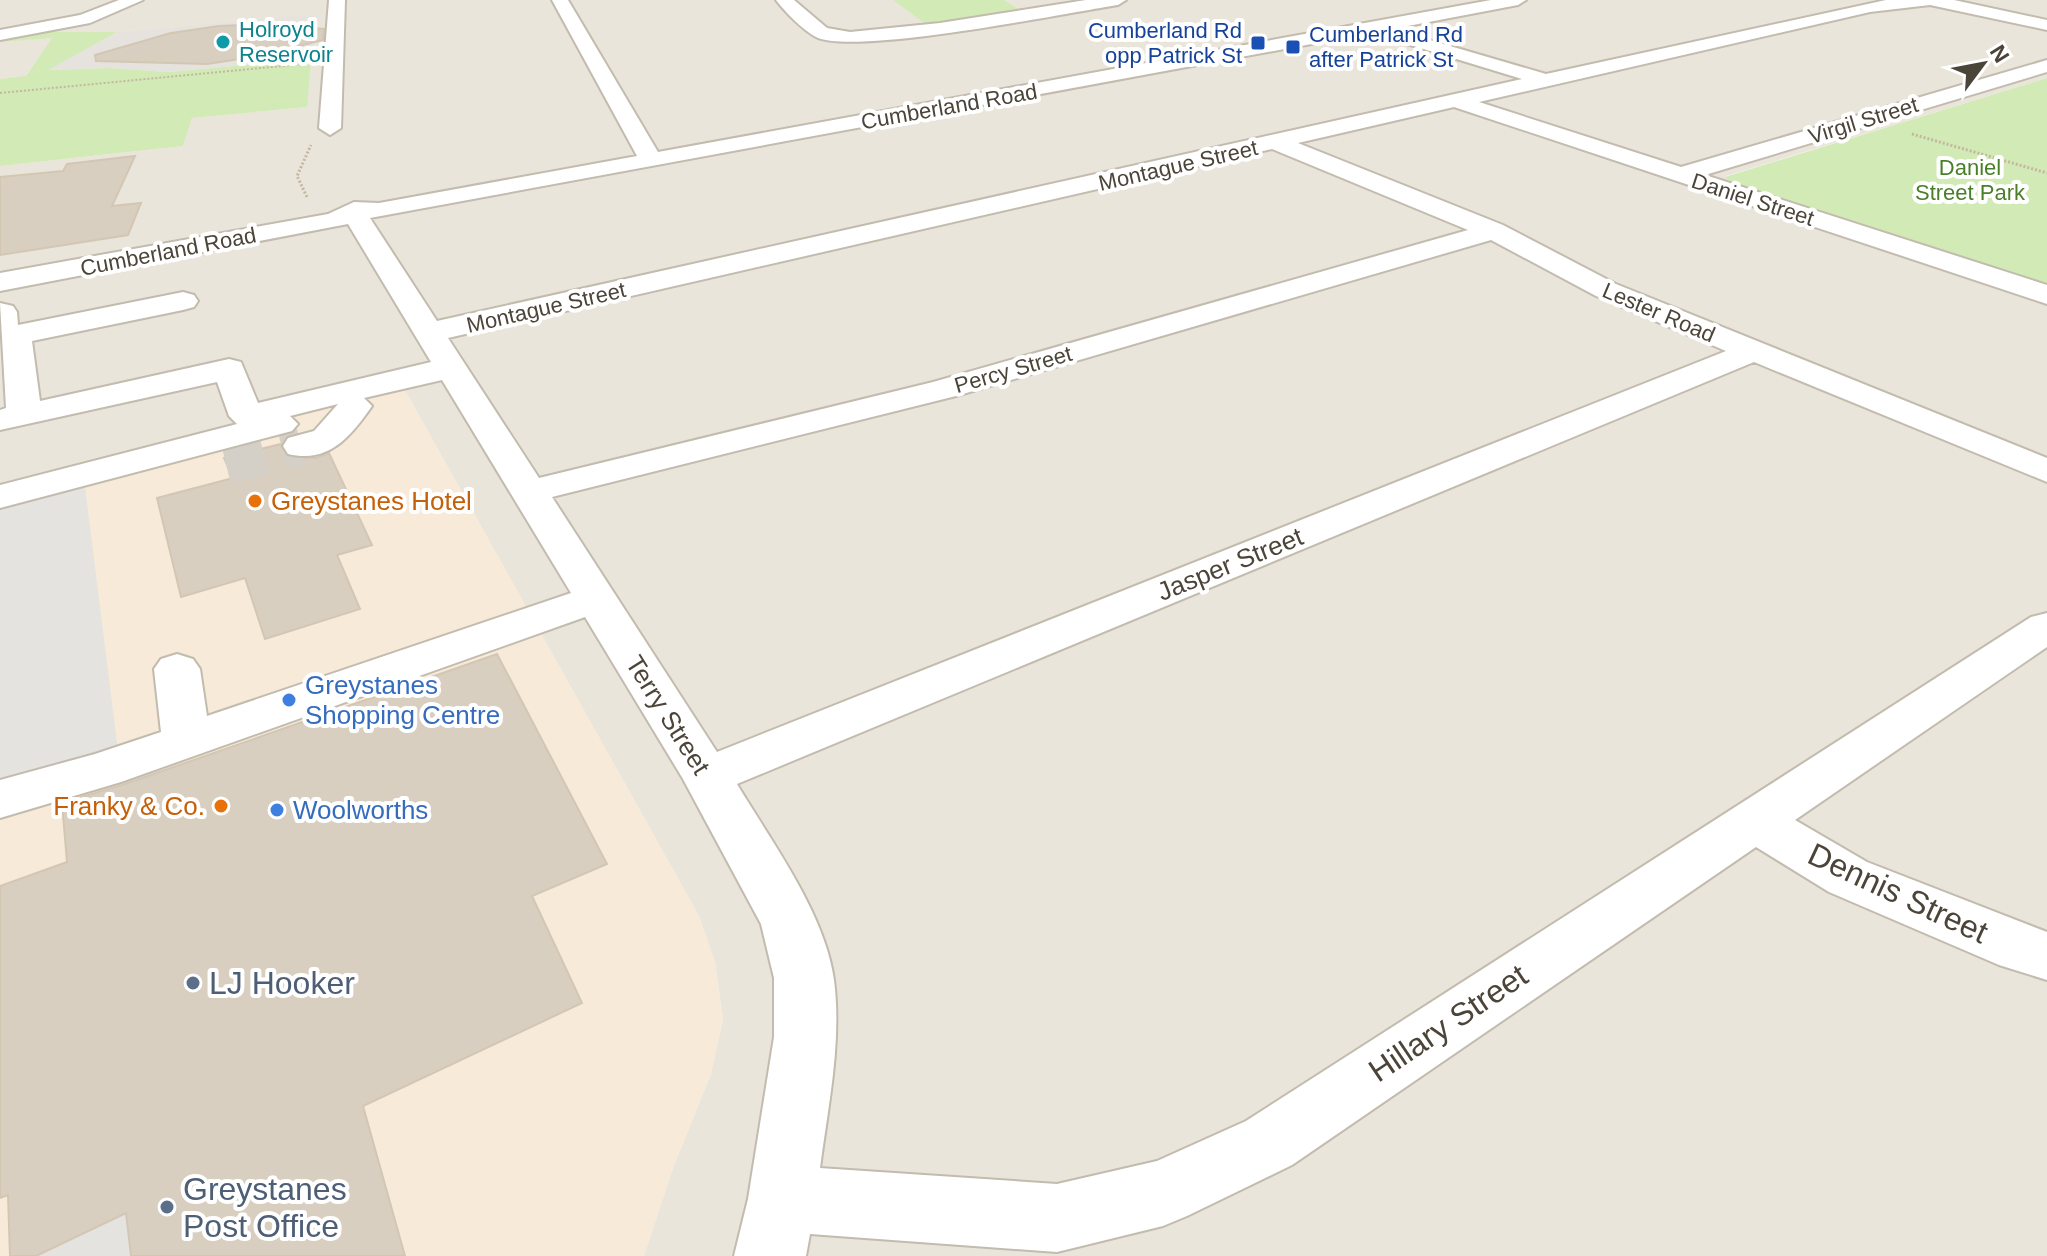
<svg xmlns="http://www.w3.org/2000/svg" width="2047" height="1256" viewBox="0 0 2047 1256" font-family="Arial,sans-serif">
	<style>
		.residential { fill: #eae5da }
		.commercial { fill: #f7ead8 }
		.industrial { fill: #e6e2dd }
		.green { fill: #d2eab5 }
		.parking { fill: #e5e3e0 }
		.building { fill: #d8cfc1; stroke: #d3c7b4; stroke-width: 2 }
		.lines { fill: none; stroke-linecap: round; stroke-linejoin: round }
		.minor-tunnel { stroke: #d4d0c8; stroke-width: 39; stroke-dasharray: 39 19; stroke-linecap: butt }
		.minor-casing { stroke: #c2bbae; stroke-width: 4 }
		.path-far1 { stroke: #c4b79f; stroke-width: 2; stroke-dasharray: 2 2; stroke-linecap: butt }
		.path { stroke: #c4b79f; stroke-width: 3; stroke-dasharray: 2 2; stroke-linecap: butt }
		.minor { fill: #fff; fill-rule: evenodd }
		.culture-dot { fill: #0f9aa8; stroke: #fff; stroke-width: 3 }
		.transit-dot { fill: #1a4fb4; stroke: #fff; stroke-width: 3 }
		.food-dot { fill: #e8710a; stroke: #fff; stroke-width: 3 }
		.shop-dot { fill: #3f7fe0; stroke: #fff; stroke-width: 3 }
		.service-dot { fill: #5c6f8a; stroke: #fff; stroke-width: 3 }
		.labels { text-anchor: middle; stroke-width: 8; stroke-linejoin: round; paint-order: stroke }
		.far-culture-label { font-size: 22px; fill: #0d838f; stroke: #fff; text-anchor: start }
		.far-transit-label { font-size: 22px; fill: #164399; stroke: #fff; text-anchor: end }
		.far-street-label { font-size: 22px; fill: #4b4439; stroke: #fff }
		.far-park-label { font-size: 22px; fill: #4a7f2a; stroke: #fff }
		.food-label { font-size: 26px; fill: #c56008; stroke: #fff; text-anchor: start }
		.street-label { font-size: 26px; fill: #4b4439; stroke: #fff }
		.shop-label { font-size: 26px; fill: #366cbe; stroke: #fff; text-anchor: start }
		.near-street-label { font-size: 32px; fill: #4b4439; stroke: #fff }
		.near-service-label { font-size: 32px; fill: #4e5e75; stroke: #fff; text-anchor: start }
	</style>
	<rect width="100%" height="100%" fill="#f6f3ec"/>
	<g class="residential">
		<path d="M0,0H893L928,25L1020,9L1004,0H2047V78L1726,176L1731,183L2047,284V1256H644L673,1168L711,1074L723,1019L715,962L699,916L402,385L0,483V166L183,146L192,118L306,107L315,16L117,32H38L0,38Z"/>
		<path d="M53,37L25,77L0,79V42Z"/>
	</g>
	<path class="commercial" d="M402,385L699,916L715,962L723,1019L711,1074L673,1168L644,1256H0V483Z"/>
	<path class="industrial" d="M315,15L311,59L168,72L109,68L46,70L117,32Z"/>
	<g class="green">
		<path d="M893,0H1004L1021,10L927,25Z"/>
		<path d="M38,32H117L48,70L109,68L168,72L311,59L307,107L192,118L183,146L0,166V79L26,76L52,38L0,42V38Z"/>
		<path d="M2047,78V284L1731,182L1725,177Z"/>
	</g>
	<g class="parking">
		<path d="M85,487L121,775L0,815V509Z"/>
		<path d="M126,1213L131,1256H36Z"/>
	</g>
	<g class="building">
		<path d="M266,24L324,29L323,40L260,56L207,64L96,61L95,55L171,33L219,26Z"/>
		<path d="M135,156L112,206L141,203L128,235L0,255V177L63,171L67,164Z"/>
		<path d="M281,444L288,457L316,458L329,453L372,545L337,555L360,609L265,639L245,578L181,597L157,498L233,478L224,458Z"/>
		<path d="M497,654L607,864L532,896L582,1003L363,1106L405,1256H131L126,1213L36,1256H10L8,1195L0,1198V886L67,862L62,803L122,785Z"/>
	</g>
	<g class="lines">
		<path class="minor-tunnel" d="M226,464L301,446"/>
		<g class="minor-casing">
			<g id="minor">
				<path d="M119,0H143L90,23L0,40V30L80,15Z"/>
				<path d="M329,0H345L341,128L330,135L319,128Z"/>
				<path d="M552,0H568L658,152L1491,0H1526L1518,5L1392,29L1546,74L1886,0H1954L2047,20V30L1930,5L1870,12L1479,102L1681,167L2047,60V72L1705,175L2047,285V304L1454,107L1298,143L1503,225L1616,284L2047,458V482L1754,362L737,784C771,841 825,913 834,980C842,1042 828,1107 820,1168L1057,1184L1157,1161L1246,1121L2031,617L2047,613V647L1795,820L1867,862L2047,932V980L1999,965L1829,892L1756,847L1292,1165L1187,1216L1163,1226L1057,1252L810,1234L806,1256H734L748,1199L774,1037V978L761,924L683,779L585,617L121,782L0,818V780L95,754L161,732L154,669L161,659L177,654L193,659L200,669L207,716L571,593L442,380L364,398L372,406C351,436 329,464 288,454L283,446L288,438L314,431L338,404L290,416L298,424L292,431L0,508V485L237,424L229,416L217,382L0,430V410L6,408L0,303L13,306L17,312L18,325L183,292L194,295L198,301L194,307L183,310L32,341L40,401L229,359L241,362L258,403L431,362L348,224L0,291V273L328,214L354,202L379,203L637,156ZM1371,33L1522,79L437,321L370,218ZM1272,149L1468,230L933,382L539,478L448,338ZM1491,240L1596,296L1726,351L717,752L552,497L956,396Z"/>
				<path d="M776,0H794L827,28L850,32L940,23L1086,0H1126L1118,5C1066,13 854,56 816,37C803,30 785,12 776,0Z"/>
			</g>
		</g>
		<path class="path-far1" d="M0,93L303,64"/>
		<g class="path">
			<path d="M1912,134L2047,173"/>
			<path d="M307,197L297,176L311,145"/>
		</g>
		<use href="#minor" class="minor"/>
	</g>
	<circle class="culture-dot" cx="223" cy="42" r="8"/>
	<g class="transit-dot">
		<rect x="1250" y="35" width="16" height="16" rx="4"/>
		<rect x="1285" y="39" width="16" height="16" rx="4"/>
	</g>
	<g class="food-dot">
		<circle cx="255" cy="501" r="8"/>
		<circle cx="221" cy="806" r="8"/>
	</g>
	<g class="shop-dot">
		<circle cx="289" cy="700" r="8"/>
		<circle cx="277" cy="810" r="8"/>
	</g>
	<g class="service-dot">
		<circle cx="193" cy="983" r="8"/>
		<circle cx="167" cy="1207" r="8"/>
	</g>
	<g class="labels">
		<g class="far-culture-label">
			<text x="239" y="37">Holroyd<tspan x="239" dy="25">Reservoir</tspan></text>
		</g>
		<g class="far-transit-label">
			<text x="1242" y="38">Cumberland Rd<tspan x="1242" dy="25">opp Patrick St</tspan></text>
			<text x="1309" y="42" text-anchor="start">Cumberland Rd<tspan x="1309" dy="25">after Patrick St</tspan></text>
		</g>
		<g class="far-street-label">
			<text transform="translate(949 106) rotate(-10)" y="8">Cumberland Road</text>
			<text transform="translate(1863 120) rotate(-17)" y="8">Virgil Street</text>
			<text transform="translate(1178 165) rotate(-13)" y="8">Montague Street</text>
			<text transform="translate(1753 199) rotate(18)" y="8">Daniel Street</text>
			<text transform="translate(168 251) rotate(-11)" y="8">Cumberland Road</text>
			<text transform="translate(546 307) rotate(-13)" y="8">Montague Street</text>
			<text transform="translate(1659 312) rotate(23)" y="8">Lester Road</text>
			<text transform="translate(1013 369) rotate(-16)" y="8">Percy Street</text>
		</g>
		<g class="far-park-label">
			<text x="1970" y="175">Daniel<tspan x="1970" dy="25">Street Park</tspan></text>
		</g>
		<g class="food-label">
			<text x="271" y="510">Greystanes Hotel</text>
			<text x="205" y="815" text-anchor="end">Franky &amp; Co.</text>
		</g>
		<g class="street-label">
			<text transform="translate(1230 564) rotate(-22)" y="9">Jasper Street</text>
			<text transform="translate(668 715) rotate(58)" y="9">Terry Street</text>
		</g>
		<g class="shop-label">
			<text x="305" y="694">Greystanes<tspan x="305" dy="30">Shopping Centre</tspan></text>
			<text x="293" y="819">Woolworths</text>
		</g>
		<g class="near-street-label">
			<text transform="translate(1898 893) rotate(25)" y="11">Dennis Street</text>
			<text transform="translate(1448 1023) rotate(-34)" y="11">Hillary Street</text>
		</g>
		<g class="near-service-label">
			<text x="209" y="994">LJ Hooker</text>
			<text x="183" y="1200">Greystanes<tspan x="183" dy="37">Post Office</tspan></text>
		</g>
	</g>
	<g transform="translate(1983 64) rotate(58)" stroke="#ffffff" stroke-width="6" paint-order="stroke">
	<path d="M0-6L14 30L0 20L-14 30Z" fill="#4b4439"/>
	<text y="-12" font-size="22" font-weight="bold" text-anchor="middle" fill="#4b4439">N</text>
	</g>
</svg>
